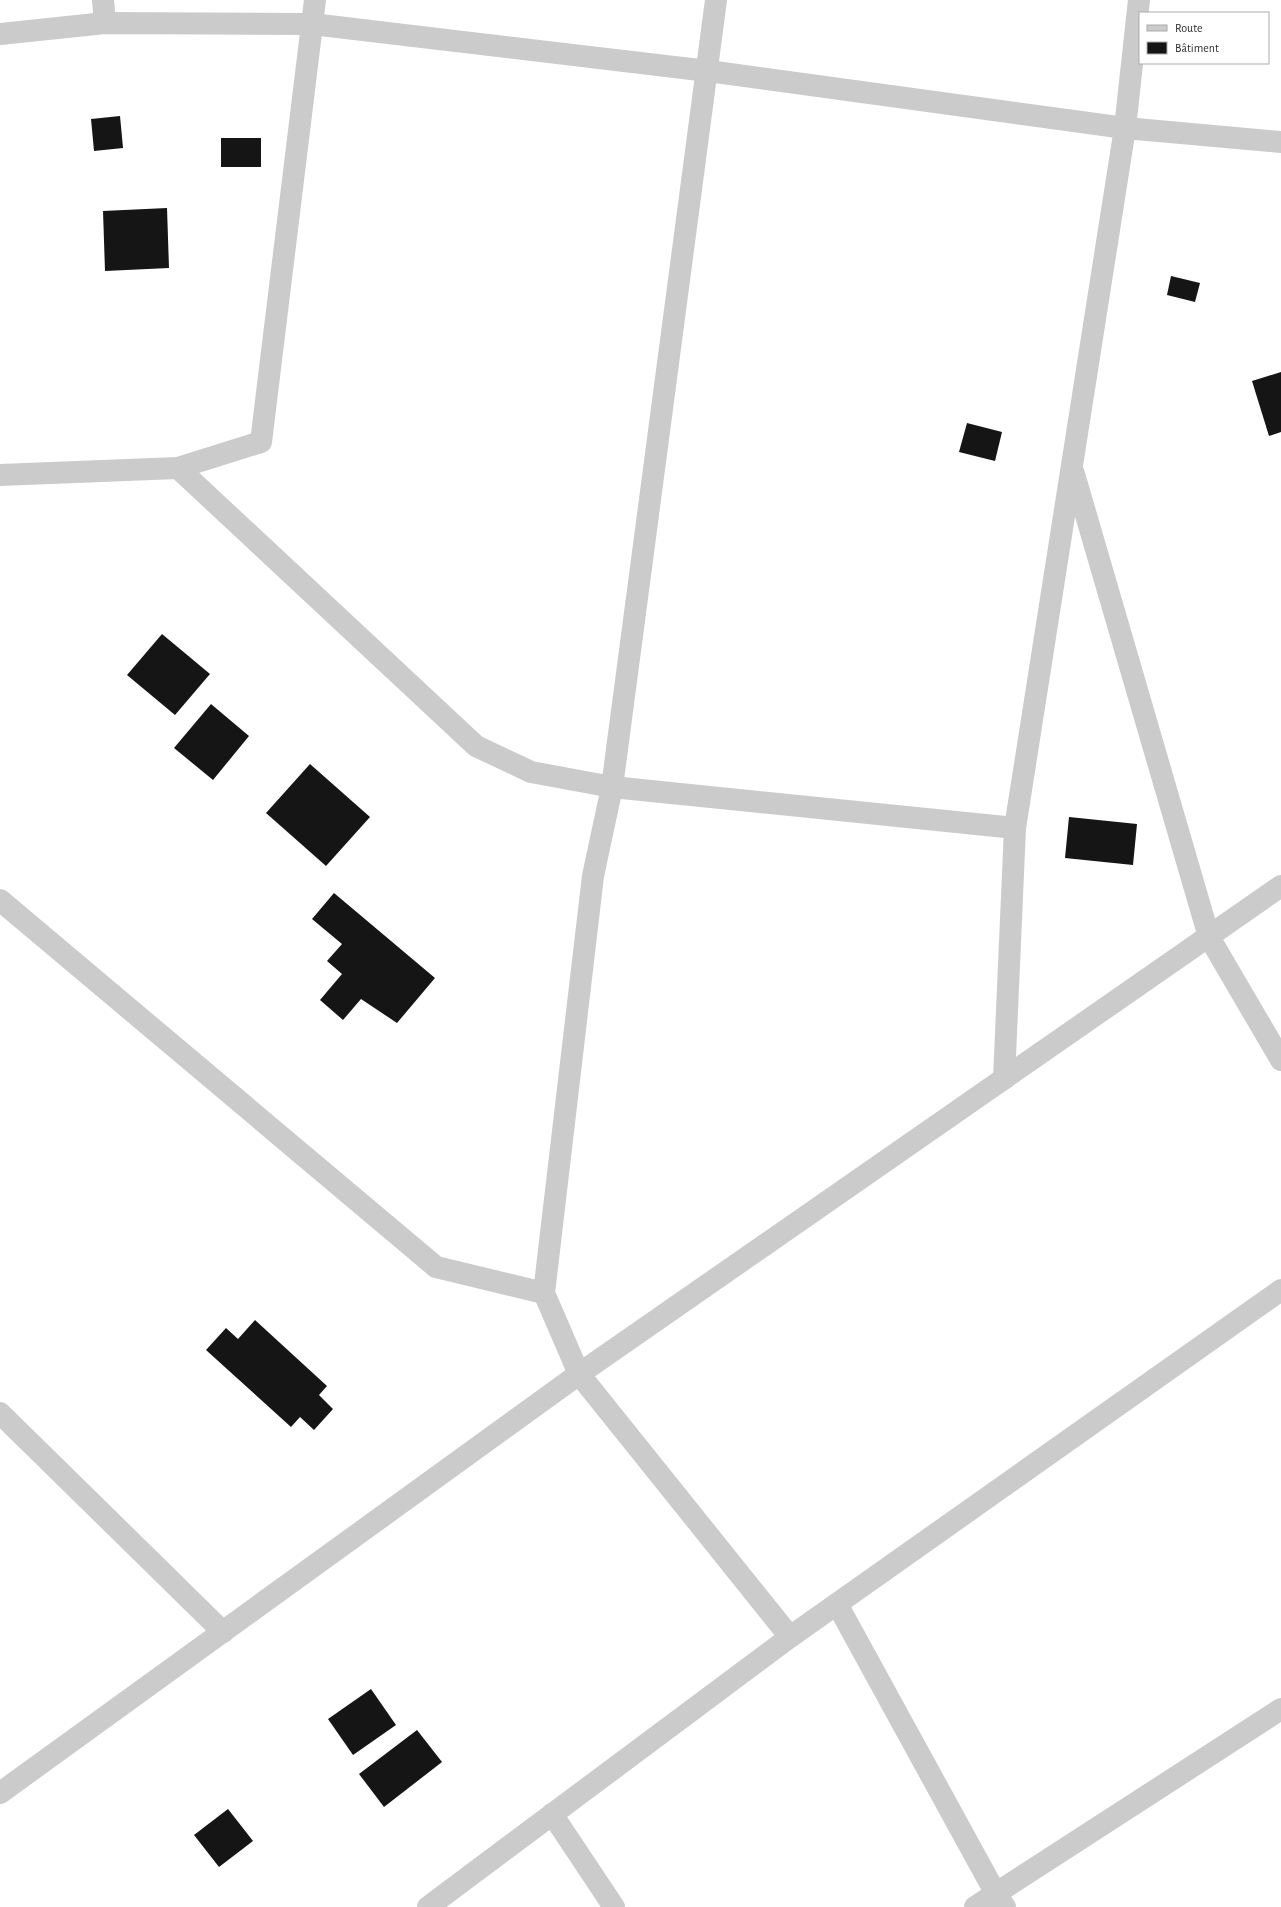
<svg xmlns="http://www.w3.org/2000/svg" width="1281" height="1907" viewBox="0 0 1281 1907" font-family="'Alegreya Sans',sans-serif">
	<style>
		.building { fill: #151515 }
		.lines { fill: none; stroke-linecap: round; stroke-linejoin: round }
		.minor { stroke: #cbcbcb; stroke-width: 22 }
	</style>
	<rect width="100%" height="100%" fill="#fff"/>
	<g class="building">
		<path d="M120,116L123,148L94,151L91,119Z"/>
		<rect x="221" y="138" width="40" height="29"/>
		<path d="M167,208L169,268L105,271L103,211Z"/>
		<path d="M1171,276L1200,283L1195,302L1167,295Z"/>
		<path d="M1281,372V432L1269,436L1252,381Z"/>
		<path d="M967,423L1002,432L995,461L959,452Z"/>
		<path d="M162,634L210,674L175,715L127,675Z"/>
		<path d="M211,704L249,736L213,780L174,748Z"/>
		<path d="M310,764L370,817L326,866L266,813Z"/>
		<path d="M1069,817L1137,824L1133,865L1065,858Z"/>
		<path d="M334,893L435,978L397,1023L361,999L343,1020L320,1000L342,974L327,961L342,944L312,919Z"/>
		<path d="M255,1320L327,1386L319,1395L333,1409L314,1430L300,1417L291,1427L206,1350L226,1328L238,1339Z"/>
		<path d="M371,1689L396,1725L353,1755L328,1719Z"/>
		<path d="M417,1730L442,1762L384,1807L359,1774Z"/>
		<path d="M228,1809L253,1841L219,1867L194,1835Z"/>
	</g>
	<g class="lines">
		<g class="minor">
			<path d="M103,0L105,23"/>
			<path d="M716,0L612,787L593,876L544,1293L579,1374L790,1637"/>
			<path d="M0,34L105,23L312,24L708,71L1125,128L1281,142"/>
			<path d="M178,468L476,746L531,772L612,787L1015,828"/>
			<path d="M1074,474L1209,937L1281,1060"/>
			<path d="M0,475L178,468L261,442L315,0"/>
			<path d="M0,900L436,1267L544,1293"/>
			<path d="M1004,1079L1015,828L1125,128L1139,0"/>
			<path d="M0,1413L223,1632"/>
			<path d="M837,1604L996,1894L1005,1907"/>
			<path d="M0,1793L579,1374L1281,886"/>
			<path d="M552,1814L614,1907"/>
			<path d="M428,1907L790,1637L1281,1290"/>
			<path d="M975,1907L1281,1709"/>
		</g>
	</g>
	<rect x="1139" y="12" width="130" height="52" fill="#ffffff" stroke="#ababab"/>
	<rect x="1147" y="25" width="20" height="6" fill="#cbcbcb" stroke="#ababab"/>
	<text x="1175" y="32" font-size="12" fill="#2e2e2e">Route</text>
	<rect x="1147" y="42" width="20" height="12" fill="#151515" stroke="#ababab"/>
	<text x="1175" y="52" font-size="12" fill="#2e2e2e">Bâtiment</text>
</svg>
